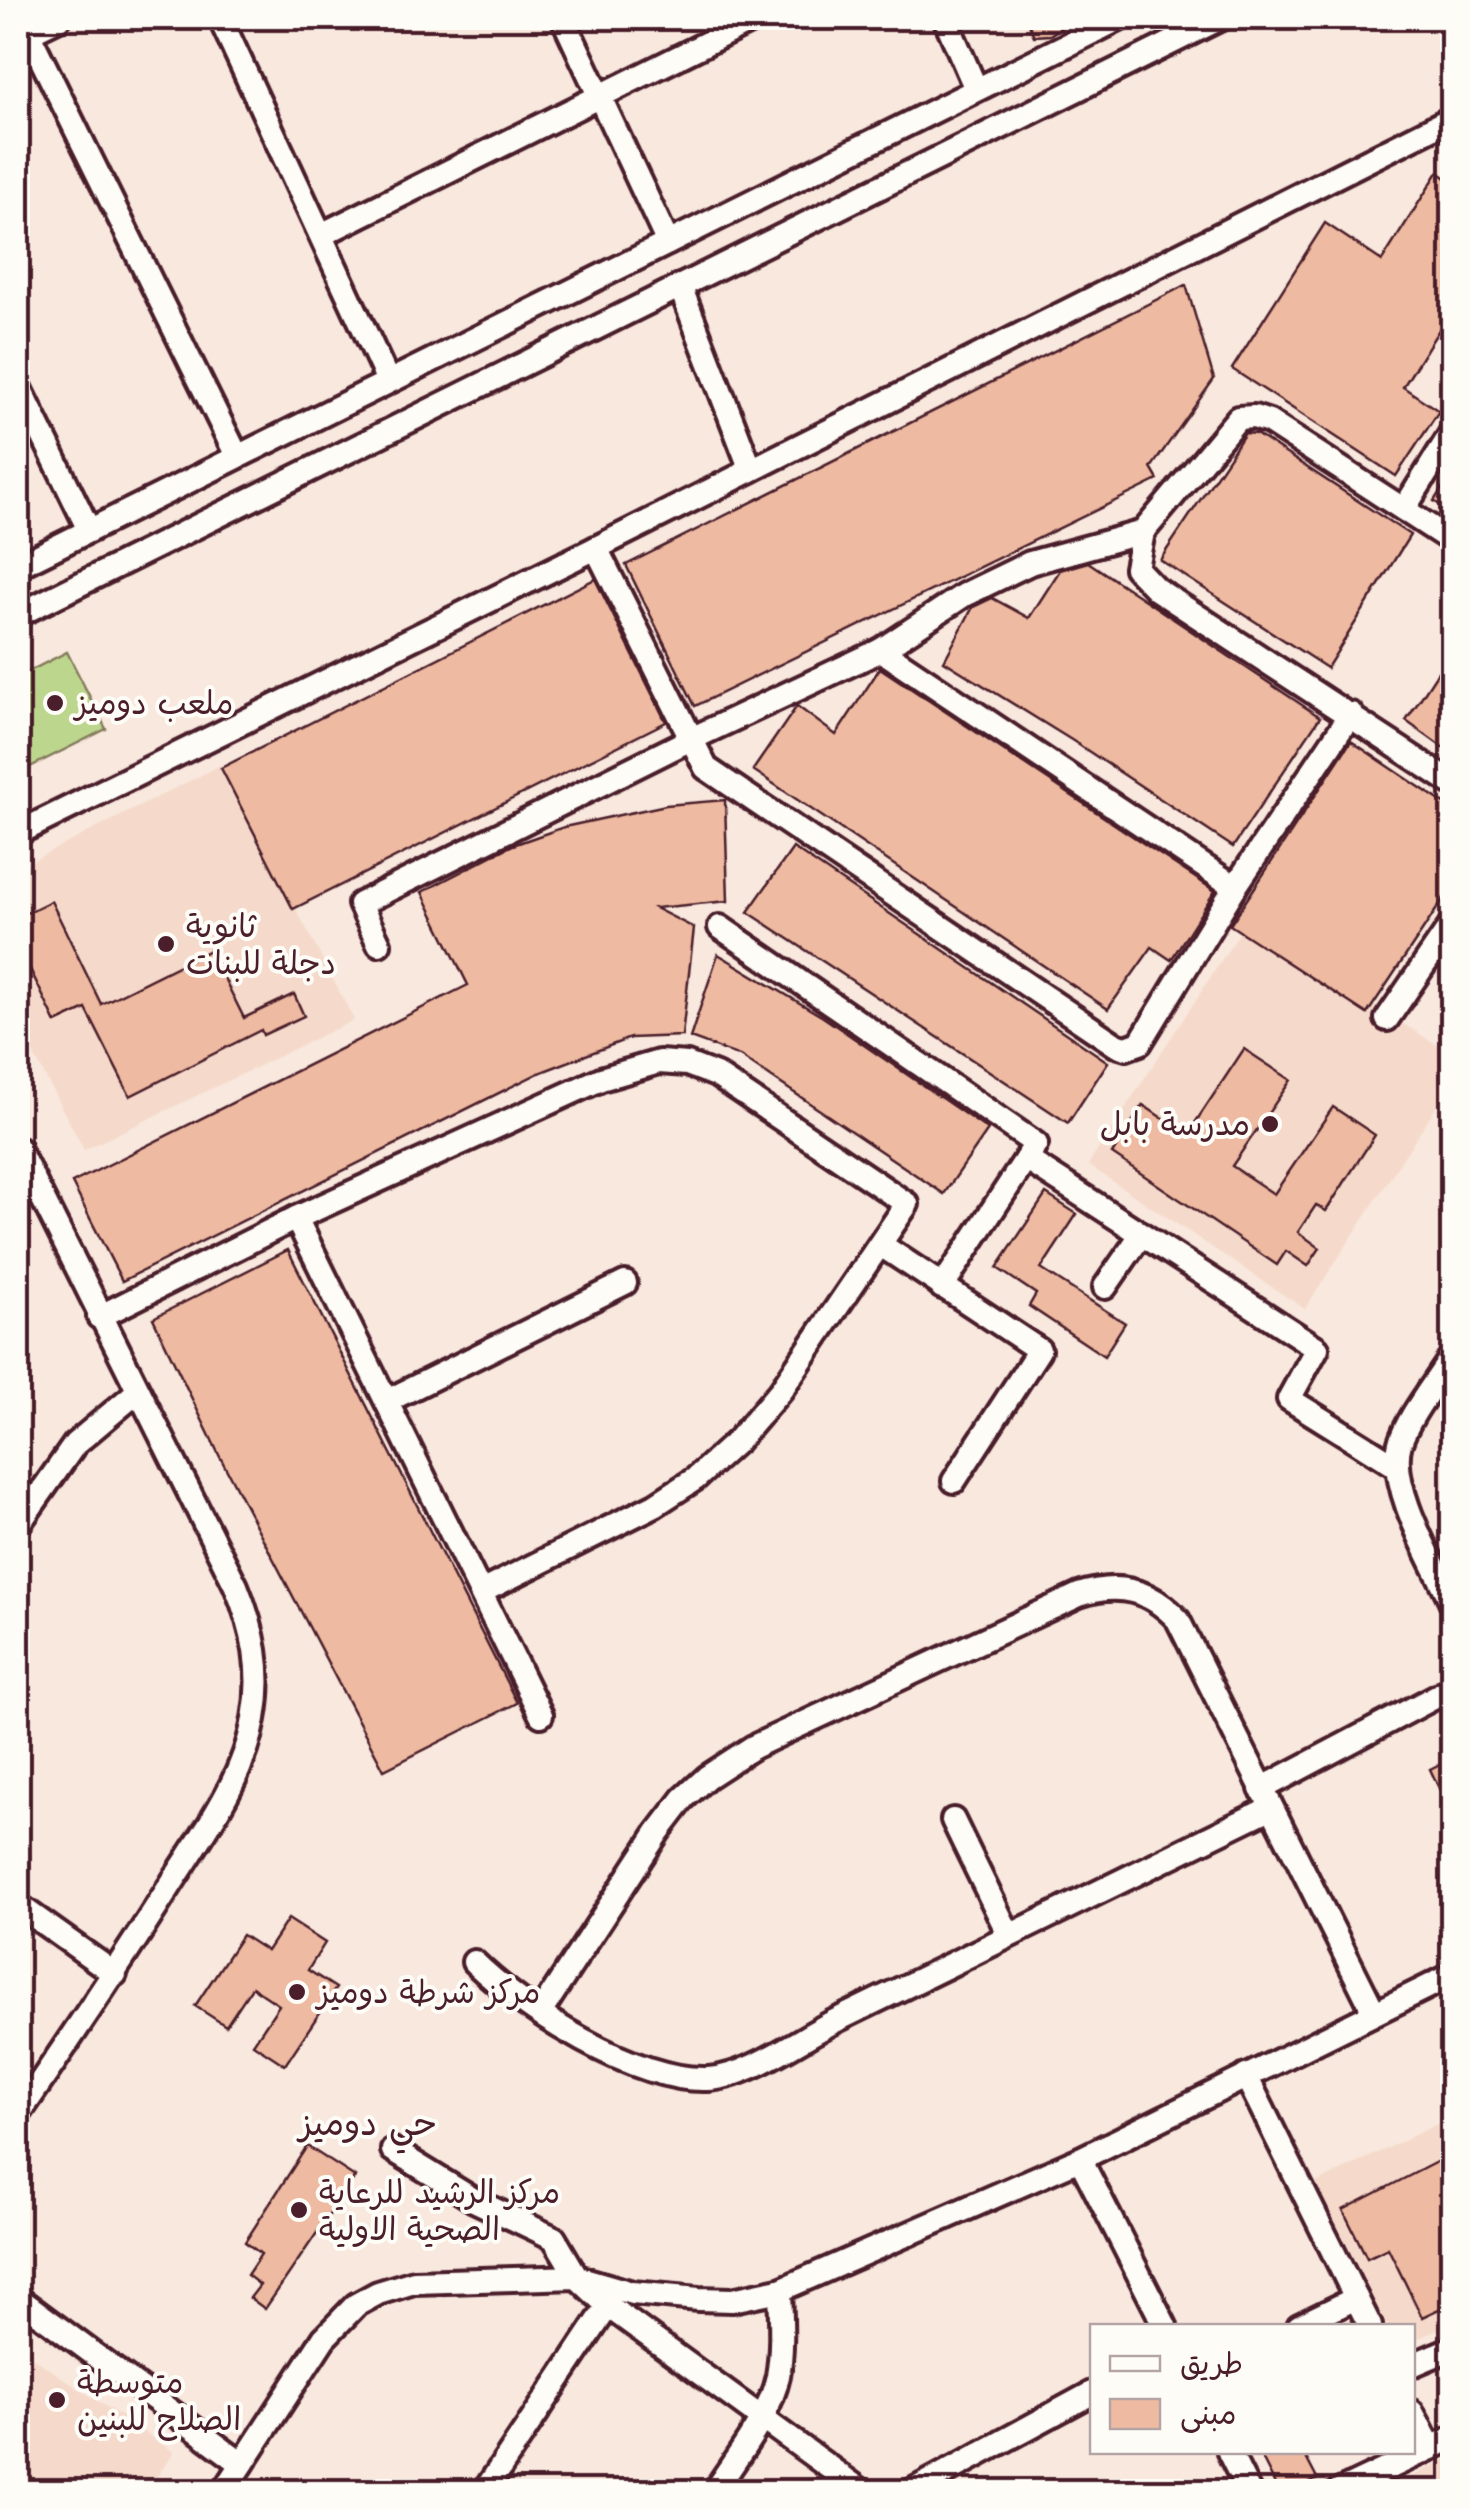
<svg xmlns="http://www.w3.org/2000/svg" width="1470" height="2509" viewBox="0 0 1470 2509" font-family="'Comic Neue','Playpen Sans Arabic',sans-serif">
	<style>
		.built { fill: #f5dacb }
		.green { fill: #bdd68d; stroke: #847a5c; stroke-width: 2.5 }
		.building { fill: #eebaa1; stroke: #4a1f2b; stroke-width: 2.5 }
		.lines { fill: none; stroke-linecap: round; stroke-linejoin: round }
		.minor-casing { stroke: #4a1f2b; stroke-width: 30 }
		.minor { stroke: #fdfcf7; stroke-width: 22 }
		.poi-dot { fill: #4a1f2b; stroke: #fdfcf7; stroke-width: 4 }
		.labels { text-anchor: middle; stroke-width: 8; stroke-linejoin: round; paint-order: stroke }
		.poi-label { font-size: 32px; fill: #4a1f2b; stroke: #fdfcf7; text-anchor: start }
		.neighbourhood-label { font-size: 35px; fill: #4a1f2b; stroke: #fdfcf7 }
	</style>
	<rect width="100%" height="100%" fill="#f8e8dd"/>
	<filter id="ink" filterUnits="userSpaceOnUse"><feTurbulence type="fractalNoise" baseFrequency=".01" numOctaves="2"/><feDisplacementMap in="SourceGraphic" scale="20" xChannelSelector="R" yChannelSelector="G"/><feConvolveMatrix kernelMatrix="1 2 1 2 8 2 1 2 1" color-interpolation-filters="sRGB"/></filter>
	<g filter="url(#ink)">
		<g class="built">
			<path d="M221,765L354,1020L84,1150L18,1025V868Z"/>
			<path d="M1244,926L1452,1054V1082L1305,1309L1088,1165Z"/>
			<path d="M1452,2117V2322L1413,2341L1412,2326H1387L1316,2183Z"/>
			<path d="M18,2348L174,2452L147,2491H18Z"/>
			<path d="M1452,2456V2491H1383Z"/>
		</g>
		<path class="green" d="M67,652L106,729L18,773V677Z"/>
		<g class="building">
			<path d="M1026,18H1075L1050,35L1034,36Z"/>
			<path d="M1438,172L1452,182V309L1403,387L1439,411L1396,476L1232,369L1325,223L1382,261Z"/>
			<path d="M1186,285L1214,379L1151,468L1158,480L695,706L626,565Z"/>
			<path d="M1245,433L1256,434L1410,535L1327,668L1160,560Z"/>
			<path d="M1452,473V514L1434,501Z"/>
			<path d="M1088,562L1320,717L1233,847L1073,741L944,661L973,607L992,598L1029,618L1060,570Z"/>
			<path d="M595,579L666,722L293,909L221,768Z"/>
			<path d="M1452,650V754L1406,721Z"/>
			<path d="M880,668L1215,891L1171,960L1152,947L1108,1009L753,770L797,706L836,735Z"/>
			<path d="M1351,741L1452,809V886L1367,1014L1230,925Z"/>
			<path d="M725,800L728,901L655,908L694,928L682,1036L630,1038L539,1073L122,1281L72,1183L468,985L422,892L513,845L564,827L666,805Z"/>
			<path d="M793,848L1108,1062L1068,1123L748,912Z"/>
			<path d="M51,901L101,1004L210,950L244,1018L294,994L304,1016L263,1035L261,1030L130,1096L86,1009L56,1023L18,944V917Z"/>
			<path d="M718,954L823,1017L988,1130L944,1194L740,1056L690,1038Z"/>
			<path d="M1244,1049L1291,1080L1232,1166L1274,1194L1333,1107L1375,1135L1326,1211L1316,1205L1298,1232L1320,1248L1308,1266L1286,1251L1277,1265L1112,1154L1143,1105L1187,1135Z"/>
			<path d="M1046,1194L1077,1214L1041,1269L1125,1323L1104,1356L1029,1306L1036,1294L997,1268Z"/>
			<path d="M288,1250L517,1703L384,1770L219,1455L153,1318Z"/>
			<path d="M1452,1758V1816L1430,1769Z"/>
			<path d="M288,1919L325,1943L308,1970L336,1988L285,2065L253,2044L279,2005L252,1987L226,2026L195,2006L242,1935L267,1951Z"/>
			<path d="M307,2146L355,2177L265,2309L250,2298L260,2285L247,2275L261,2254L245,2242Z"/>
			<path d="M1452,2154V2303L1422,2317L1388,2248L1367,2258L1343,2210Z"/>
			<path d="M1259,2452H1303L1317,2479L1293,2492H1279Z"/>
		</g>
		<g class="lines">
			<g class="minor-casing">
				<g id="minor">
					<path d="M21,18L237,456"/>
					<path d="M220,18L388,381"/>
					<path d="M563,18L668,243"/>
					<path d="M945,18L976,89"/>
					<path d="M28,33L59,18"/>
					<path d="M321,235L757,18"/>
					<path d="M680,286L751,470"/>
					<path d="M18,384L89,530"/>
					<path d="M1404,509L1452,432"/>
					<path d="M1452,541L1269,422L1254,417L1238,418L1143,532L1136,568L1156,589L1452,783"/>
					<path d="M596,548L706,768L1116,1045L1126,1048L1140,1043L1235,887L1351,714"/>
					<path d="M18,566L1121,18"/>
					<path d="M18,615L1221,18"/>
					<path d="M881,650L964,595L1030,563L1143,532"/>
					<path d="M18,833L596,548L1452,118"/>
					<path d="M720,927L1036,1144L1026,1159L1317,1348L1289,1399L1396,1466"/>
					<path d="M379,944L360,904L689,740L881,650L1235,887"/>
					<path d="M1387,1019L1452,924"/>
					<path d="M18,1149L236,1586C254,1630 263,1671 254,1719C244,1778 205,1831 173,1881C123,1960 71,2038 18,2115"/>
					<path d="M296,1218L541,1715"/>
					<path d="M881,1245L1039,1350L954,1481"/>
					<path d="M942,1287L1026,1159"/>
					<path d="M1105,1287L1141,1235"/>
					<path d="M99,1317L296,1218L601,1079L659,1062L687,1064L716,1075L907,1204L781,1390L738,1440L695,1479L655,1505L481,1592"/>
					<path d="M1452,1356C1436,1383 1410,1413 1400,1443C1387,1486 1434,1563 1452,1603"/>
					<path d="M387,1401L625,1283"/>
					<path d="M18,1525L75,1444L137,1392"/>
					<path d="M1261,1789L1452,1688"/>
					<path d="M953,1820L1009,1935"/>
					<path d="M18,1905L115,1974"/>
					<path d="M474,1962C524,2011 636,2082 708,2079C749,2077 802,2037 839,2019C983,1949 1127,1878 1270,1808"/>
					<path d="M540,2013L658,1832L684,1798L707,1777L753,1747L1079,1595C1118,1582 1150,1589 1178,1620L1374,2012"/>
					<path d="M1246,2076L1370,2326"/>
					<path d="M393,2150L474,2200L554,2238L577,2277L608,2306L863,2492"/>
					<path d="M1080,2159L1165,2326"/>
					<path d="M18,2298L242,2464"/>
					<path d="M1299,2326L1356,2298"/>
					<path d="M1412,2365L1452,2348"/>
					<path d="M1412,2412L1431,2448"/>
					<path d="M1229,2452L1249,2492"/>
					<path d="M224,2492L324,2338L356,2305L378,2293L414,2282L577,2277L632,2293L699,2299L732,2300L780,2290L1080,2159L1452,1975"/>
					<path d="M484,2492L608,2306"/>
					<path d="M714,2492C737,2456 769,2418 778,2376C783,2348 781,2319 780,2290"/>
					<path d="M910,2492L1092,2393"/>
					<path d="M1338,2492L1452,2438"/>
				</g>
			</g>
			<use href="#minor" class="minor"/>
		</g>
	</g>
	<g class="poi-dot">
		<circle cx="55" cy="703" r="10"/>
		<circle cx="166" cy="944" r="10"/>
		<circle cx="1270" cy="1124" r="10"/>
		<circle cx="297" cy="1992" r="10"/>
		<circle cx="299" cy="2210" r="10"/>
		<circle cx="57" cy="2400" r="10"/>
	</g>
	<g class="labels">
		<g class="poi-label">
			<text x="75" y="714">ملعب دوميز</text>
			<text x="186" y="937">ثانوية<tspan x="186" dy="37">دجلة للبنات</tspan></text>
			<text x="1250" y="1135" text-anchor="end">مدرسة بابل</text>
			<text x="317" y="2003">مركز شرطة دوميز</text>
			<text x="319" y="2203">مركز الرشيد للرعاية<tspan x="319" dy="37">الصحية الاولية</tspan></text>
			<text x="77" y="2393">متوسطة<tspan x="77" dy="37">الصلاح للبنين</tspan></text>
		</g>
		<g class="neighbourhood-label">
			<text x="368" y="2135">حي دوميز</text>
		</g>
	</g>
	<rect width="1470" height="2509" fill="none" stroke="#fdfcf7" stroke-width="60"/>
	<rect x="30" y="30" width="1410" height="2449" fill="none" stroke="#4a1f2b" stroke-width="4" filter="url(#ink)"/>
	<rect x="1090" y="2324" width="325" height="130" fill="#fdfcf7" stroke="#b5a4a5" stroke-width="2.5"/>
	<rect x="1110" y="2356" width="50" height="15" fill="#fdfcf7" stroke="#b5a4a5" stroke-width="2.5"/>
	<text x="1180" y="2374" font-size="30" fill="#4a1f2b">طريق</text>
	<rect x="1110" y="2399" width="50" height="30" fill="#eebaa1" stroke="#b5a4a5" stroke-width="2.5"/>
	<text x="1180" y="2424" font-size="30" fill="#4a1f2b">مبنى</text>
</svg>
